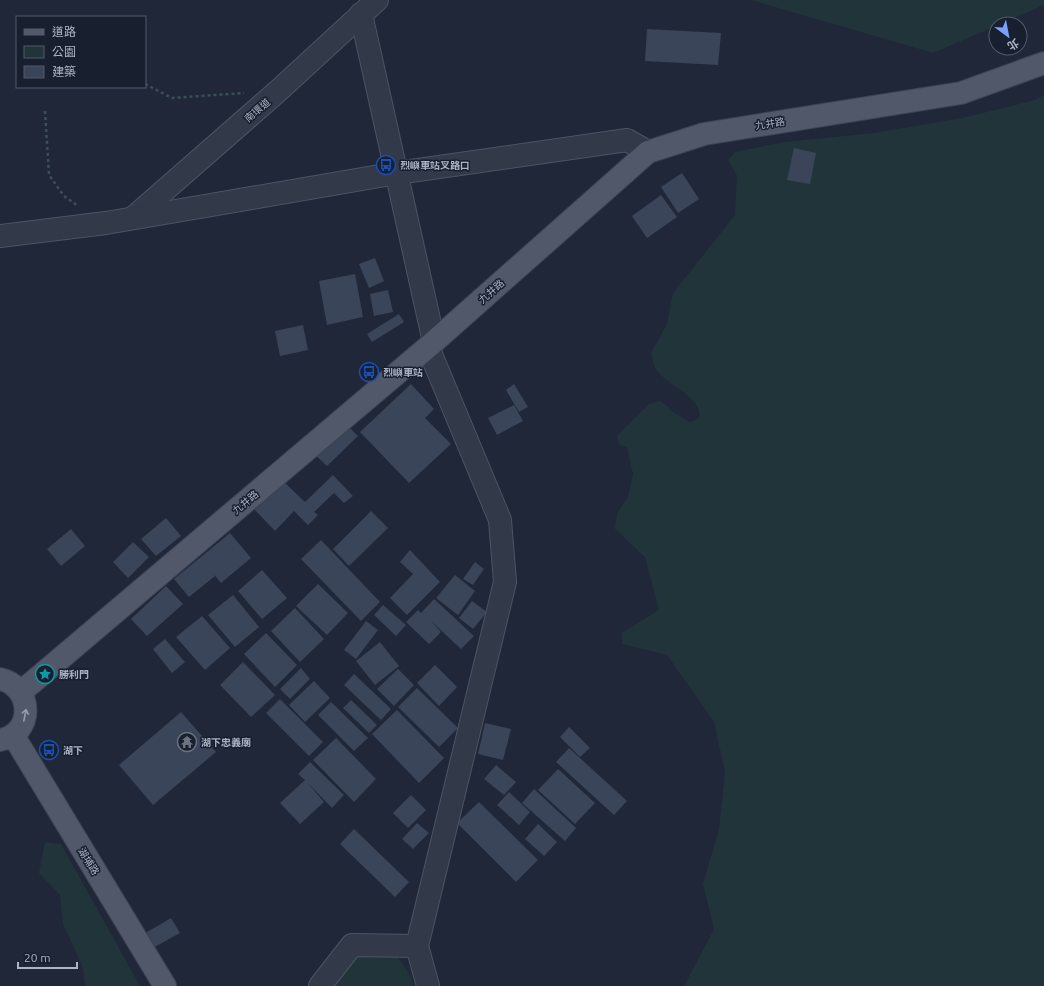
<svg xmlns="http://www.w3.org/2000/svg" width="1044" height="986" viewBox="0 0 1044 986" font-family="Ubuntu,'Noto Sans TC',sans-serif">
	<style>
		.green { fill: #21343a }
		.building { fill: #3a4559 }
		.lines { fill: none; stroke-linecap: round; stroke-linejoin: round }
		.minor-casing { stroke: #4d5464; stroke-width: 24 }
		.major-casing { stroke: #3c4353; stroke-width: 24 }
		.path { stroke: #3b5054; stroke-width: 2.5; stroke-dasharray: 3 3; stroke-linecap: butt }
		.minor { stroke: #323949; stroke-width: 22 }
		.major { stroke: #50586a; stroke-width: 22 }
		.oneway { stroke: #959daf }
		.labels { text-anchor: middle; stroke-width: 3; stroke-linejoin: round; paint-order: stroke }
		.street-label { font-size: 10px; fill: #acb4c6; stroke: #181f2e }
		.poi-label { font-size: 10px; font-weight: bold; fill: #acb4c6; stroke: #181f2e; text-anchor: start }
	</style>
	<rect width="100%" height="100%" fill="#1f2739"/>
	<g class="green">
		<path d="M751,0H1044V5L1000,24H996V26L933,53Z"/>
		<path d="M1044,95V986H684L714,929L703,884L719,829L725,772L714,722L667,655L622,644V633L659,610L645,557L615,529L617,513L628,497L633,474L627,447L619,445L617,436L649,404L660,401L665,404L673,412L690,422L699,418C704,399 667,384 657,371C654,366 652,358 651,353L667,324L673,293L735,215L737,176L728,160L735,152L785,142L874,133L962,118L1035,100Z"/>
		<path d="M45,842L61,844L140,986H85L83,967L63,924L60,895L39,873Z"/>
		<path d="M362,946L394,951L412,979L414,986H319Z"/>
	</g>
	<g class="building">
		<path d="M647,29L721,33L718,65L645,61Z"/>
		<path d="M794,148L816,153L810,184L787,180Z"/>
		<path d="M682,173L699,199L678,213L661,187Z"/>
		<path d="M661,195L677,217L647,238L632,216Z"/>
		<path d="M375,258L384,281L369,288L359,264Z"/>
		<path d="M355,274L363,317L327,325L319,281Z"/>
		<path d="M388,290L393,312L374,316L370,294Z"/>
		<path d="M399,314L404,322L372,342L367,334Z"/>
		<path d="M303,325L308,350L280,356L275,331Z"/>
		<path d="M411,384L434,409L425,418L451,444L409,483L360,432Z"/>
		<path d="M514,384L528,407L519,412L506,390Z"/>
		<path d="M514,405L523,421L497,435L488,418Z"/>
		<path d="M343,421L358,436L327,466L312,452Z"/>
		<path d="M333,475L353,496L344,503L334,493L314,512L318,515L308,525L294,511L275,531L254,509L283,481L305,502Z"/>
		<path d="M371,511L388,528L349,566L333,549Z"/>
		<path d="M166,518L181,536L156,556L141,539Z"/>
		<path d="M71,529L85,546L61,566L47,549Z"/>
		<path d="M230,533L251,558L221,583L212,572L215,576L189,597L174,579Z"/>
		<path d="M321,540L380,602L361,621L301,559Z"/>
		<path d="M133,542L149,557L128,578L113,562Z"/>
		<path d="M410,550L440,582L407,615L390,598L413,574L400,562Z"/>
		<path d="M475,562L484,569L473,585L463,579Z"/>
		<path d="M262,570L287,598L262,619L238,591Z"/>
		<path d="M455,575L475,591L458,615L436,598Z"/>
		<path d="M318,584L348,613L327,635L296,606Z"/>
		<path d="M166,586L183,604L147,636L131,619Z"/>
		<path d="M233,595L259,627L235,647L208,615Z"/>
		<path d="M434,599L474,636L461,649L431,621L441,632L429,644L406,622L418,610L421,613Z"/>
		<path d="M472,601L487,612L473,629L459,618Z"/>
		<path d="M383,605L406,625L396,636L374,615Z"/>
		<path d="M295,608L324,639L300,662L271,631Z"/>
		<path d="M202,616L230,648L205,670L176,637Z"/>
		<path d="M366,621L378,630L356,659L344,650Z"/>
		<path d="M266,633L297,665L275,687L244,654Z"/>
		<path d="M165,639L185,662L172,673L153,649Z"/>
		<path d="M380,642L399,666L375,685L356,661Z"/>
		<path d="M243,662L275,695L251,717L220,685Z"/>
		<path d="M435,665L457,687L439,706L417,683Z"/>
		<path d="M301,668L310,679L290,699L280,689Z"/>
		<path d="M398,669L414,685L394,706L377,689Z"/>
		<path d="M354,674L391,709L381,720L344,685Z"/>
		<path d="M314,681L330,698L305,722L289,705Z"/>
		<path d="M417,688L458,728L439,747L398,707Z"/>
		<path d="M280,699L323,742L309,756L266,713Z"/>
		<path d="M351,700L377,725L369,733L343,708Z"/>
		<path d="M331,702L368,738L354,751L318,715Z"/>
		<path d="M397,710L444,758L419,783L372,734Z"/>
		<path d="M181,712L216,752L153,805L119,765Z"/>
		<path d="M485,723L511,729L503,760L478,754Z"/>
		<path d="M569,727L590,748L580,757L560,737Z"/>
		<path d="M336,738L376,779L354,802L313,760Z"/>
		<path d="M569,748L627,801L614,815L556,762Z"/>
		<path d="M310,762L344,795L332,808L307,782L324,802L300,824L280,803L305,780L298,774Z"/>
		<path d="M496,765L516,782L504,795L484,779Z"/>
		<path d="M558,769L595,803L575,824L538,790Z"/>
		<path d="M534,789L576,828L565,841L522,803Z"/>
		<path d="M509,792L530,812L519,825L497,805Z"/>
		<path d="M411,795L426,810L408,828L393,813Z"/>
		<path d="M479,802L538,860L516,882L457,823Z"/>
		<path d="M417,823L429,833L413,849L402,839Z"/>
		<path d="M538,824L557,842L544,856L525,839Z"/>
		<path d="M354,829L409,882L395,897L340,844Z"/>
		<path d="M171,918L180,933L151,949L142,935Z"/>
	</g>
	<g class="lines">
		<g class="minor-casing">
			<g id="minor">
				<path d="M361,14L434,342"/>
				<path d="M134,217L278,91L377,0"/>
				<path d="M0,236L106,223L397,173L627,140L648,152"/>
				<path d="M428,347L500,520L505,582L417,946L428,986"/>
				<path d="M320,986L352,945L417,946"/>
			</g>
		</g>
		<g class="major-casing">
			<g id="major">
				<path d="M0,679C33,686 35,734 0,740"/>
				<path d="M21,692L428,347L648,152L704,134L961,93L1044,63"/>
				<path d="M13,735L165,986"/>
			</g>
		</g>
		<g class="path">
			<path d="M145,84L172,98L244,93"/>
			<path d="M45,111L49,175L64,196L78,206"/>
		</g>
		<use href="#minor" class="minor"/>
		<use href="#major" class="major"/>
	</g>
	<defs><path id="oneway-shaft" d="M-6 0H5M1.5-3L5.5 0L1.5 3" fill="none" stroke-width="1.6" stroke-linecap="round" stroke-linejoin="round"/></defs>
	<use class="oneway" href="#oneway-shaft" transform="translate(25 715) rotate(-79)"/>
	<defs>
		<g id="bus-ring" transform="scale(1)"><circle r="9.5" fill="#181f2e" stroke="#1a4fb4" stroke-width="1.5"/><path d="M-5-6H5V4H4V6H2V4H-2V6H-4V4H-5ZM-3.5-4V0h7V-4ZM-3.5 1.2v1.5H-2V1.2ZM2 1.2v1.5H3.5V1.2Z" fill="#1a4fb4"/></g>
		<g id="sight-ring" transform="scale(1)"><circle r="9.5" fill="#181f2e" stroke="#0f9aa8" stroke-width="1.5"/><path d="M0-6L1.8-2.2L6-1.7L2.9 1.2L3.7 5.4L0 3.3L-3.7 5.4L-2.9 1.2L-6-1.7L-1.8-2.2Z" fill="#0f9aa8"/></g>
		<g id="temple-ring" transform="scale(1)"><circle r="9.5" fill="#181f2e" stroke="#6b7280" stroke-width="1.5"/><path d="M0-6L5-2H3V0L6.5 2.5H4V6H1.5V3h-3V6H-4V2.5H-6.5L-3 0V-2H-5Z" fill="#6b7280"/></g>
	</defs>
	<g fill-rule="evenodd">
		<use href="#bus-ring" x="386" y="165"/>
		<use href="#bus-ring" x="369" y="372"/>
		<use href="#sight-ring" x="45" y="674"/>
		<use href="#temple-ring" x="187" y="742"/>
		<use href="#bus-ring" x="49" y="750"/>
	</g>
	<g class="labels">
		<g class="street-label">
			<text transform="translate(257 110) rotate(-41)" y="4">南環道</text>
			<text transform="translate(770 123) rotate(-9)" y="4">九井路</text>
			<text transform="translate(491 291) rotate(-42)" y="4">九井路</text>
			<text transform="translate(245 502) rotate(-40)" y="4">九井路</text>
			<text transform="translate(89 861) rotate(59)" y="4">湖埔路</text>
		</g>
		<g class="poi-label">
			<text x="400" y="169">烈嶼車站叉路口</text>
			<text x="383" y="376">烈嶼車站</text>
			<text x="59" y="678">勝利門</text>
			<text x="201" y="746">湖下忠義廟</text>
			<text x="63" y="754">湖下</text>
		</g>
	</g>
	<rect x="16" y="16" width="130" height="72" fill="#181f2e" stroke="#535b6b"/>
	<rect x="24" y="29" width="20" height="6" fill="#50586a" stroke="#535b6b"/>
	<text x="52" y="36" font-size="12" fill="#acb4c6">道路</text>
	<rect x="24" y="46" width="20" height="12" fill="#21343a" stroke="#535b6b"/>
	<text x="52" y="56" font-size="12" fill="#acb4c6">公園</text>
	<rect x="24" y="66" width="20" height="12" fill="#3a4559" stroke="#535b6b"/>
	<text x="52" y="76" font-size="12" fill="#acb4c6">建築</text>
	<g transform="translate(1008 36) rotate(148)"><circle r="19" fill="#181f2e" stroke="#535b6b"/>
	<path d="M0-3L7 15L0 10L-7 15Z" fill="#799fff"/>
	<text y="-6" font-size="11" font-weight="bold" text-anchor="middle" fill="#acb4c6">北</text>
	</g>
	<path d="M18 962v6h59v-6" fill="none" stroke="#acb4c6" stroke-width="2"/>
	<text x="24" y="962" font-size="12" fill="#acb4c6" stroke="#181f2e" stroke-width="3" paint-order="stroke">20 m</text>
</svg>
